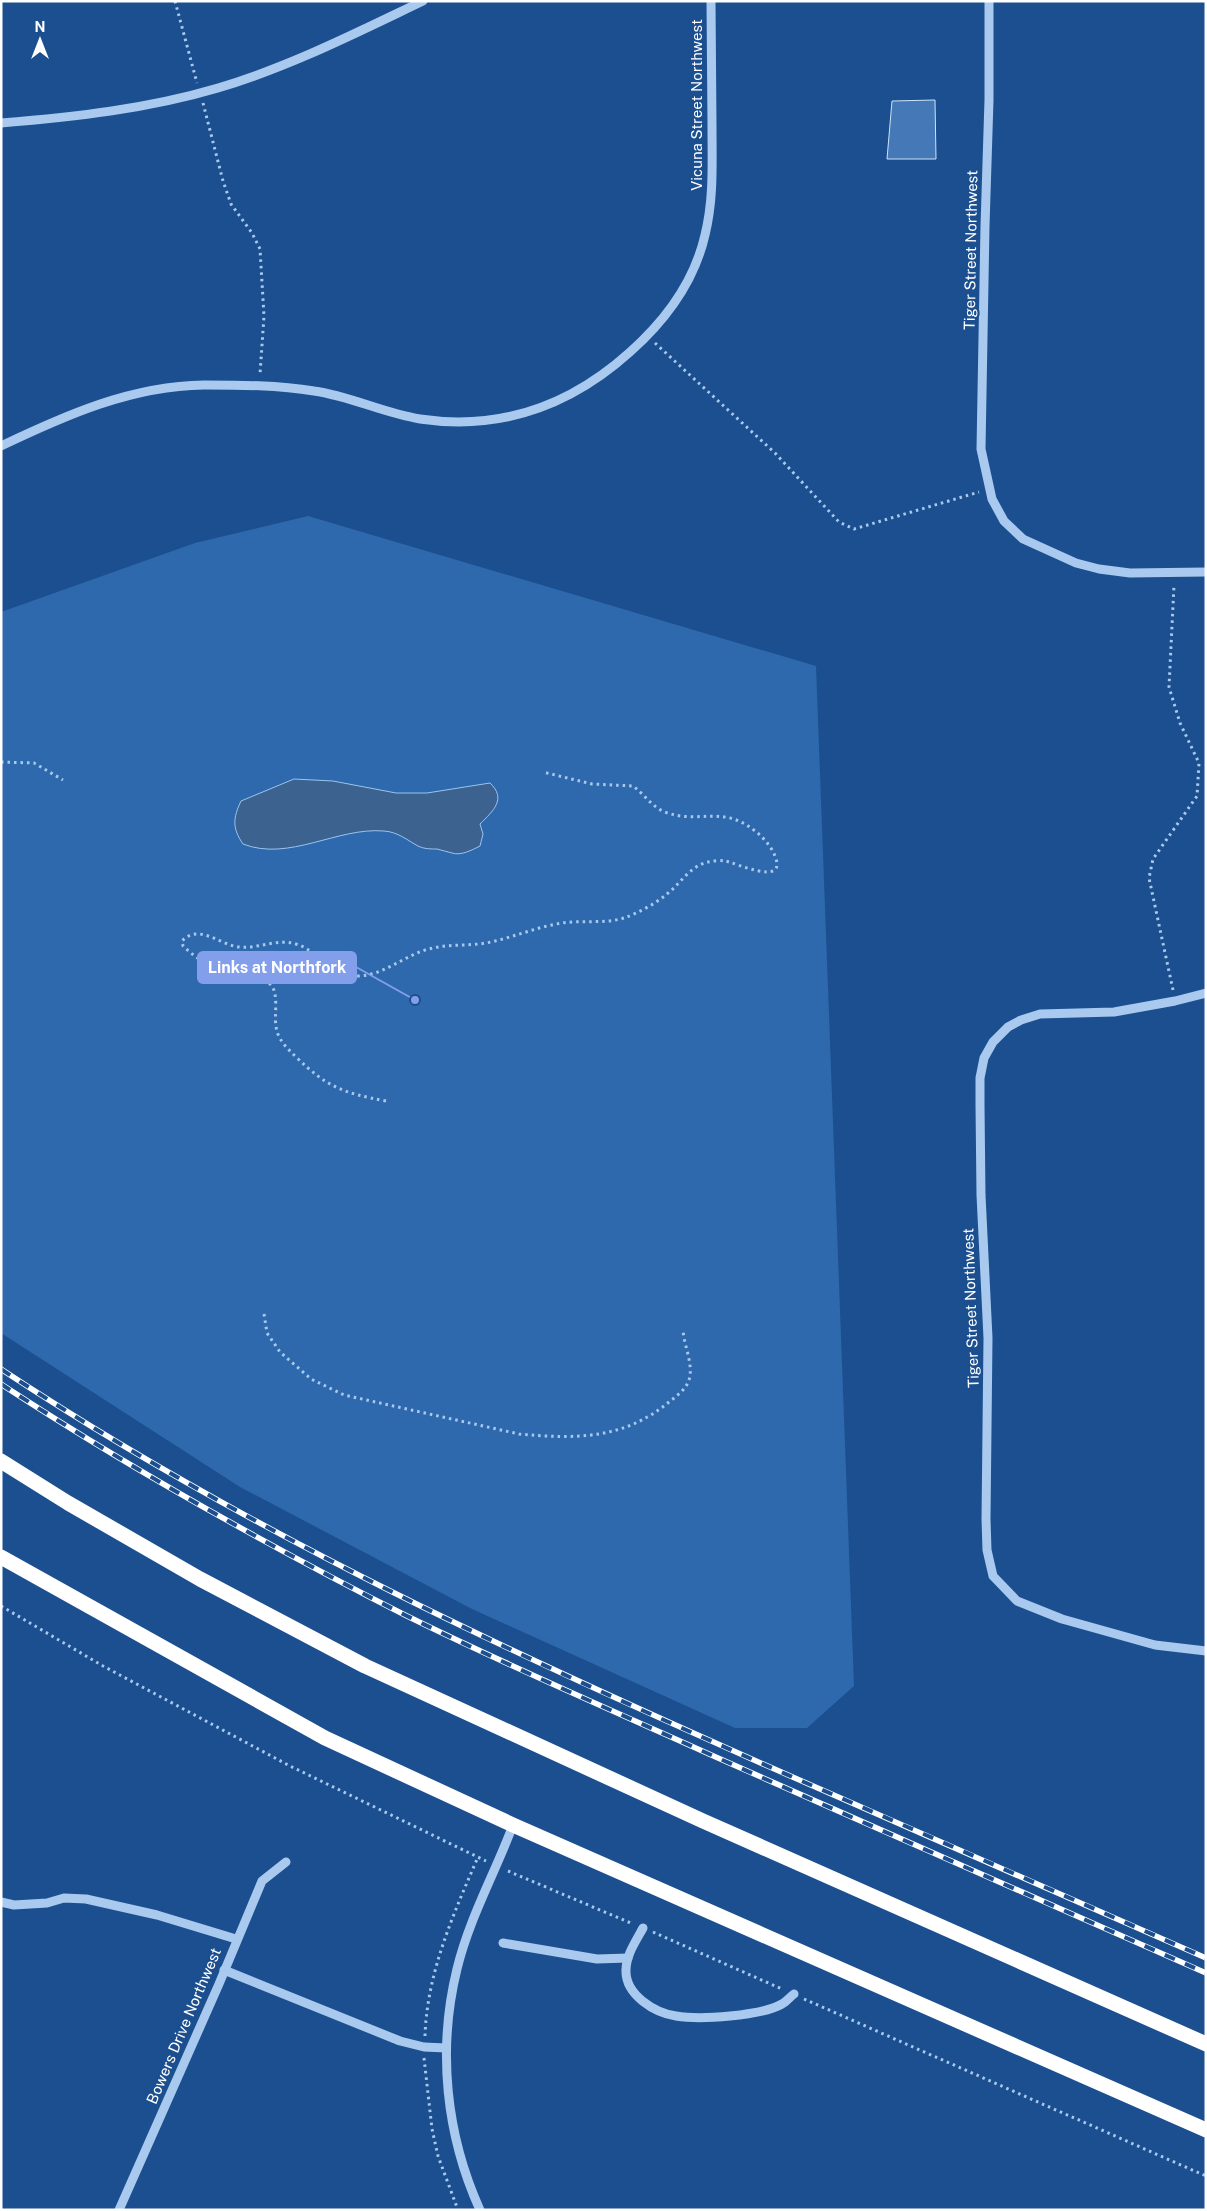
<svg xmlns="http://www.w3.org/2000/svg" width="1207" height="2211" viewBox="0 0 1207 2211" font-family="'Public Sans',sans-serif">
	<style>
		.green { fill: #2e69ad }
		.water { fill: #3c6290; stroke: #9cc4f0 }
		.building { fill: #4478b7; stroke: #cfe3fa }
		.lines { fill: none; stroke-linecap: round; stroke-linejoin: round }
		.path { stroke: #a9c9ee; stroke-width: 3; stroke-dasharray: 2.5 4; stroke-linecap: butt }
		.minor { stroke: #a9c9ee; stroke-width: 9 }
		.highway { stroke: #fff; stroke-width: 15 }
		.rail-casing { stroke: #fff; stroke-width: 5.5 }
		.rail { stroke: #1b4f8f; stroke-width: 4; stroke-dasharray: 11; stroke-linecap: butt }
		.labels { text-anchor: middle; stroke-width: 4.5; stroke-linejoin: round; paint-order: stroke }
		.street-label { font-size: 15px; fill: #fff; stroke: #1b4f8f }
		.leader { fill: none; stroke: #839eea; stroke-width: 2 }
		.callout-dot { fill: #839eea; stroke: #1b4f8f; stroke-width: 2 }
		.callout { fill: #839eea; stroke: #839eea; stroke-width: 2 }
		.callout-label { font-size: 16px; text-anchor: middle; font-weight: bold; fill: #fff }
	</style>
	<rect width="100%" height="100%" fill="#1b4f8f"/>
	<path class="green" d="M308,516L816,666L854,1686L807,1728H735L472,1609L240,1487L1,1333V612L195,543Z"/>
	<path class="water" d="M294,779L333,781L396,793H427L490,783C507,799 493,811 480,824L483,834L480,846C472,850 461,856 452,853C447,852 442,850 437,849C431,849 424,849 418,846C407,840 398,832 384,831C337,827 289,862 243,844C232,828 233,818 241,801Z"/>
	<path class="building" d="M935,100L936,159H887L892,101Z"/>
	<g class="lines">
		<g class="path">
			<path d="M175,1L197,83"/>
			<path d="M203,103L223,181L231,204L252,233L260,249L264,316L260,374"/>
			<path d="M655,343L775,453L839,522L854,529L979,492"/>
			<path d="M1,762L34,763L63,780"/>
			<path d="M1173,990L1149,878L1153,859L1197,796L1199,763L1180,723L1169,687L1174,585"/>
			<path d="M386,1101C343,1093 327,1087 296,1057C287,1048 277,1039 276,1026C274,1015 279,994 271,985C260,975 242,978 228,973C210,968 196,958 183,946L182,941C199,923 220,945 239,947C258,949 278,938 296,944C322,952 329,978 360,976C387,974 407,953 433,948C450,944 469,946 486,943C512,938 536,927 562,923C582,920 605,924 624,918C638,913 655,904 667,894C681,883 690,866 708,862C713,861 720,860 725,861C734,862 788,888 775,856C771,846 763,837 755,831C722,804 698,825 665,812C652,807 644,794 633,786L592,784L543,772"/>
			<path d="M264,1314L267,1333L280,1352L311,1379L344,1395L519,1434C575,1439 623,1440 669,1402C678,1395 688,1388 690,1376C692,1361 684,1345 683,1330"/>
			<path d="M1,1606L103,1666L290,1766L486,1861"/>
			<path d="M508,1871L633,1924"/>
			<path d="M653,1932L782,1989"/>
			<path d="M804,1999L1206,2176"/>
			<path d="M425,2036C427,1973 453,1915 478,1857"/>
			<path d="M424,2058L432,2129L438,2156L458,2210"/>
		</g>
		<g class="minor">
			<path d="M989,1V100L985,226L981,449L992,499L1004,521L1023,539L1076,563L1099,569L1130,573L1206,572"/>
			<path d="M1,123C74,117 147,109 218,88C289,67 356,33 423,1"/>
			<path d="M1,446C66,415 131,386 204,385C240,385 278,385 314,391C350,396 383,413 420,419C501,431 570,406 630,352C666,320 694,283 705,235C714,198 712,164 712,126C712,85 711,43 711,1"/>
			<path d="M1206,993L1175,1001L1114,1012L1040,1014L1021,1020L1008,1027L993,1042L984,1058L980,1078V1105L981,1195L988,1338L986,1519L987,1550L993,1576L1017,1601L1062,1619L1155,1645L1206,1651"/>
			<path d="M1,1902L14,1905L47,1903L64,1898L86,1899L157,1915L236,1939"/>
			<path d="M643,1928C636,1941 626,1955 626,1970C625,1995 655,2013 676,2016C700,2020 761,2016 782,2004C786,2002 790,1997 794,1994"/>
			<path d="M503,1943L597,1959L628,1958"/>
			<path d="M224,1970L400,2041L424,2047L446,2048"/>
			<path d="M119,2210L219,1984L262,1881L286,1862"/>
			<path d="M480,2210C446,2135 437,2050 457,1969C469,1919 495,1873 513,1825"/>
		</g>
		<g class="highway">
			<path d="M1,1461L68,1503L200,1579L365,1666L703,1821L1206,2044"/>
			<path d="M1,1557L325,1738L513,1825L1206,2130"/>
		</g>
		<g class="rail-casing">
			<g id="rail">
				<path d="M1,1369C254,1536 528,1661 804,1782C938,1840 1072,1899 1206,1958"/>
				<path d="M1,1384C131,1469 267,1545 405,1615C508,1666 614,1711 718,1758C880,1830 1043,1901 1206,1973"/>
			</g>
		</g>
		<use href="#rail" class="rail"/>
	</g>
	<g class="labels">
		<g class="street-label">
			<text transform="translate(697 105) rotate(-90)" y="5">Vicuna Street Northwest</text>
			<text transform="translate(971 250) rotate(-89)" y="5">Tiger Street Northwest</text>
			<text transform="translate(971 1308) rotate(-92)" y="5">Tiger Street Northwest</text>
			<text transform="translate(184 2026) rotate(-67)" y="5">Bowers Drive Northwest</text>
		</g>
	</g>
	<path class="leader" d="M415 1000L356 967"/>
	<circle class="callout-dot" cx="415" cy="1000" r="5"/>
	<rect class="callout" x="198" y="952" width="158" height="31" rx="5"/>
	<g class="callout-label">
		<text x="277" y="973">Links at Northfork</text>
	</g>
	<rect width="1207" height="2211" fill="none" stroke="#ffffff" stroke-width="5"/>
	<g transform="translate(40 40)" stroke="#1b4f8f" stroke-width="4" paint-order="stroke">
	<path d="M0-4L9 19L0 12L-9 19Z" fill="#ffffff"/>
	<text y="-8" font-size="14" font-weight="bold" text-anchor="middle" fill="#ffffff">N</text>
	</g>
</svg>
